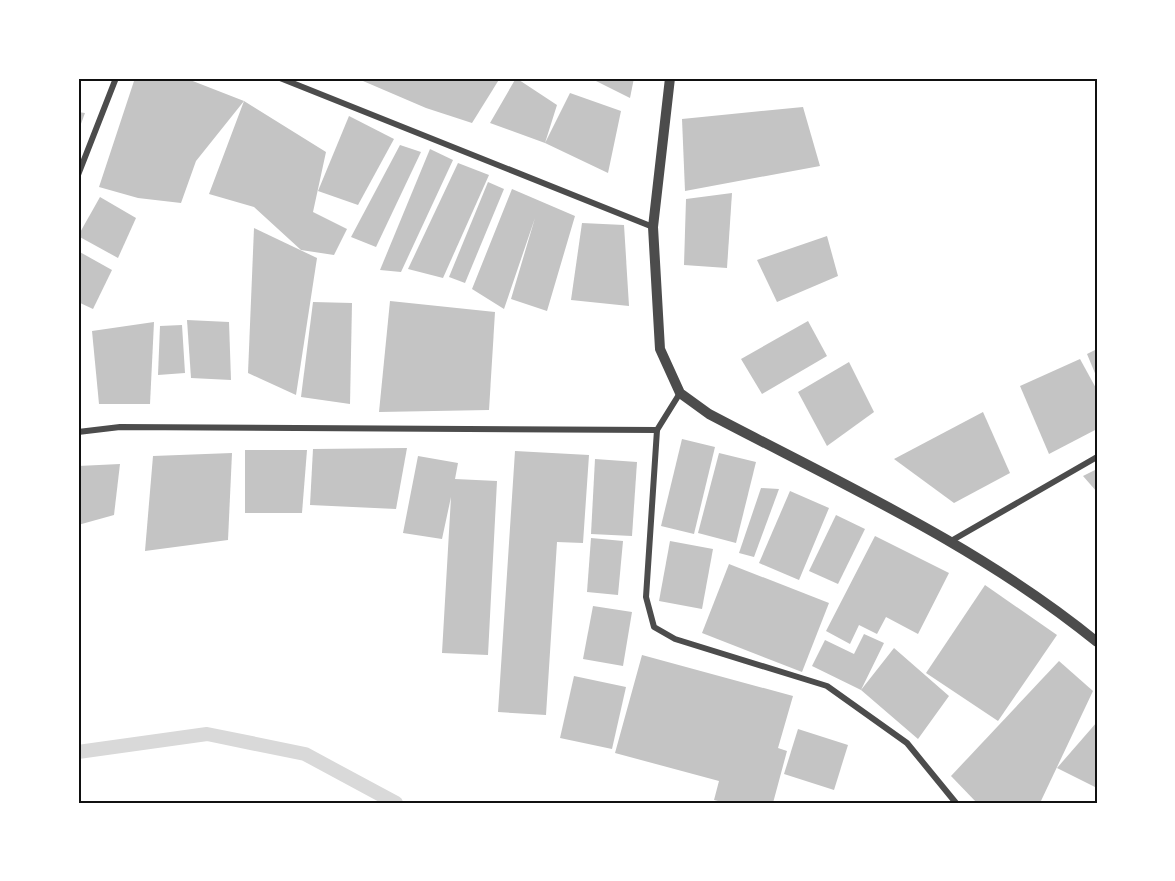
<svg xmlns="http://www.w3.org/2000/svg" width="1175" height="881" viewBox="0 0 1175 881" font-family="Figtree,sans-serif">
	<style>
		.lines { fill: none; stroke-linecap: round; stroke-linejoin: round }
		.stream { stroke: #d9d9d9; stroke-width: 14 }
		.building { fill: #c4c4c4 }
		.minor { stroke: #4c4c4c; stroke-width: 6 }
		.tertiary { stroke: #4c4c4c; stroke-width: 10 }
		.neatline { fill: none; stroke: #111; stroke-width: 2 }
	</style>
	<rect width="100%" height="100%" fill="#fff"/>
	<g class="lines">
		<path class="stream" d="M78,752L207,734L305,754L396,803"/>
	</g>
	<g class="building">
		<path d="M135,78H185L244,101L196,161L181,203L138,198L99,187Z"/>
		<path d="M356,78H500L472,123L426,108Z"/>
		<path d="M516,78L557,105L545,143L570,93L621,111L608,173L545,143L490,123Z"/>
		<path d="M590,78H634L630,98Z"/>
		<path d="M244,101L326,152L313,212L347,229L334,255L301,250L254,207L209,194Z"/>
		<path d="M803,107L820,166L685,191L682,119Z"/>
		<path d="M78,112L85,113L78,132Z"/>
		<path d="M349,116L394,139L358,205L318,191Z"/>
		<path d="M400,145L421,152L376,247L351,237Z"/>
		<path d="M430,149L453,160L401,272L380,270Z"/>
		<path d="M458,163L489,175L443,278L408,269Z"/>
		<path d="M488,182L504,189L465,283L449,277Z"/>
		<path d="M512,189L575,216L547,311L511,299L535,218L504,309L472,289Z"/>
		<path d="M732,193L727,268L684,265L686,199Z"/>
		<path d="M100,197L136,218L118,258L78,236Z"/>
		<path d="M582,223L624,225L629,306L571,300Z"/>
		<path d="M254,228L317,258L296,395L248,373Z"/>
		<path d="M827,236L838,276L777,302L757,260Z"/>
		<path d="M78,251L112,270L93,309L78,302Z"/>
		<path d="M390,301L495,312L489,410L379,412Z"/>
		<path d="M313,302L352,303L350,404L301,397Z"/>
		<path d="M187,320L229,322L231,380L191,378Z"/>
		<path d="M808,321L827,356L762,394L741,359Z"/>
		<path d="M154,322L150,404H99L92,331Z"/>
		<path d="M182,325L185,373L158,375L160,326Z"/>
		<path d="M1097,349V378L1087,354Z"/>
		<path d="M1080,359L1097,390V429L1049,454L1020,386Z"/>
		<path d="M849,362L874,412L827,446L798,392Z"/>
		<path d="M983,412L1010,473L954,503L894,459Z"/>
		<path d="M682,439L715,447L694,534L661,526Z"/>
		<path d="M407,448L396,509L310,505L313,449Z"/>
		<path d="M245,450H307L302,513H245Z"/>
		<path d="M515,451L589,455L583,543L557,542L546,715L498,712Z"/>
		<path d="M232,453L228,540L145,551L153,456Z"/>
		<path d="M719,453L756,462L736,543L698,533Z"/>
		<path d="M418,456L458,463L455,479L497,481L488,655L442,653L451,497L442,539L403,533Z"/>
		<path d="M595,459L637,462L632,536L591,534Z"/>
		<path d="M120,464L114,515L78,525V466Z"/>
		<path d="M1097,469V492L1083,476Z"/>
		<path d="M761,488L779,489L754,557L739,553Z"/>
		<path d="M790,491L829,508L799,580L759,563Z"/>
		<path d="M836,515L865,529L838,584L809,571Z"/>
		<path d="M875,536L949,573L918,634L886,617L877,634L859,625L850,644L826,631Z"/>
		<path d="M591,538L623,541L618,595L587,592Z"/>
		<path d="M670,541L713,549L702,609L659,601Z"/>
		<path d="M729,564L829,603L802,672L702,633Z"/>
		<path d="M985,585L1057,635L998,721L926,673Z"/>
		<path d="M593,606L632,612L623,666L583,659Z"/>
		<path d="M864,634L884,643L861,690L894,648L949,696L918,739L861,690L812,666L825,640L854,654Z"/>
		<path d="M642,655L793,696L778,748L787,751L773,803H726L714,800L719,781L615,753Z"/>
		<path d="M1059,661L1093,691L1040,803H977L951,776Z"/>
		<path d="M574,676L626,687L612,749L560,738Z"/>
		<path d="M1097,722V788L1057,768Z"/>
		<path d="M798,729L848,745L834,790L784,774Z"/>
	</g>
	<g class="lines">
		<g class="minor">
			<path d="M280,78L653,227"/>
			<path d="M78,175L116,78"/>
			<path d="M680,393L657,430L646,597L654,627L675,639L827,686L907,743L956,803"/>
			<path d="M78,432L120,427L657,430"/>
			<path d="M951,541L1097,457"/>
		</g>
		<path class="tertiary" d="M670,78L653,227L660,349L680,393L709,414C842,484 981,547 1097,642"/>
	</g>
	<rect width="1175" height="881" fill="none" stroke="#ffffff" stroke-width="159"/>
	<rect x="80" y="80" width="1016" height="722" class="neatline"/>
</svg>
